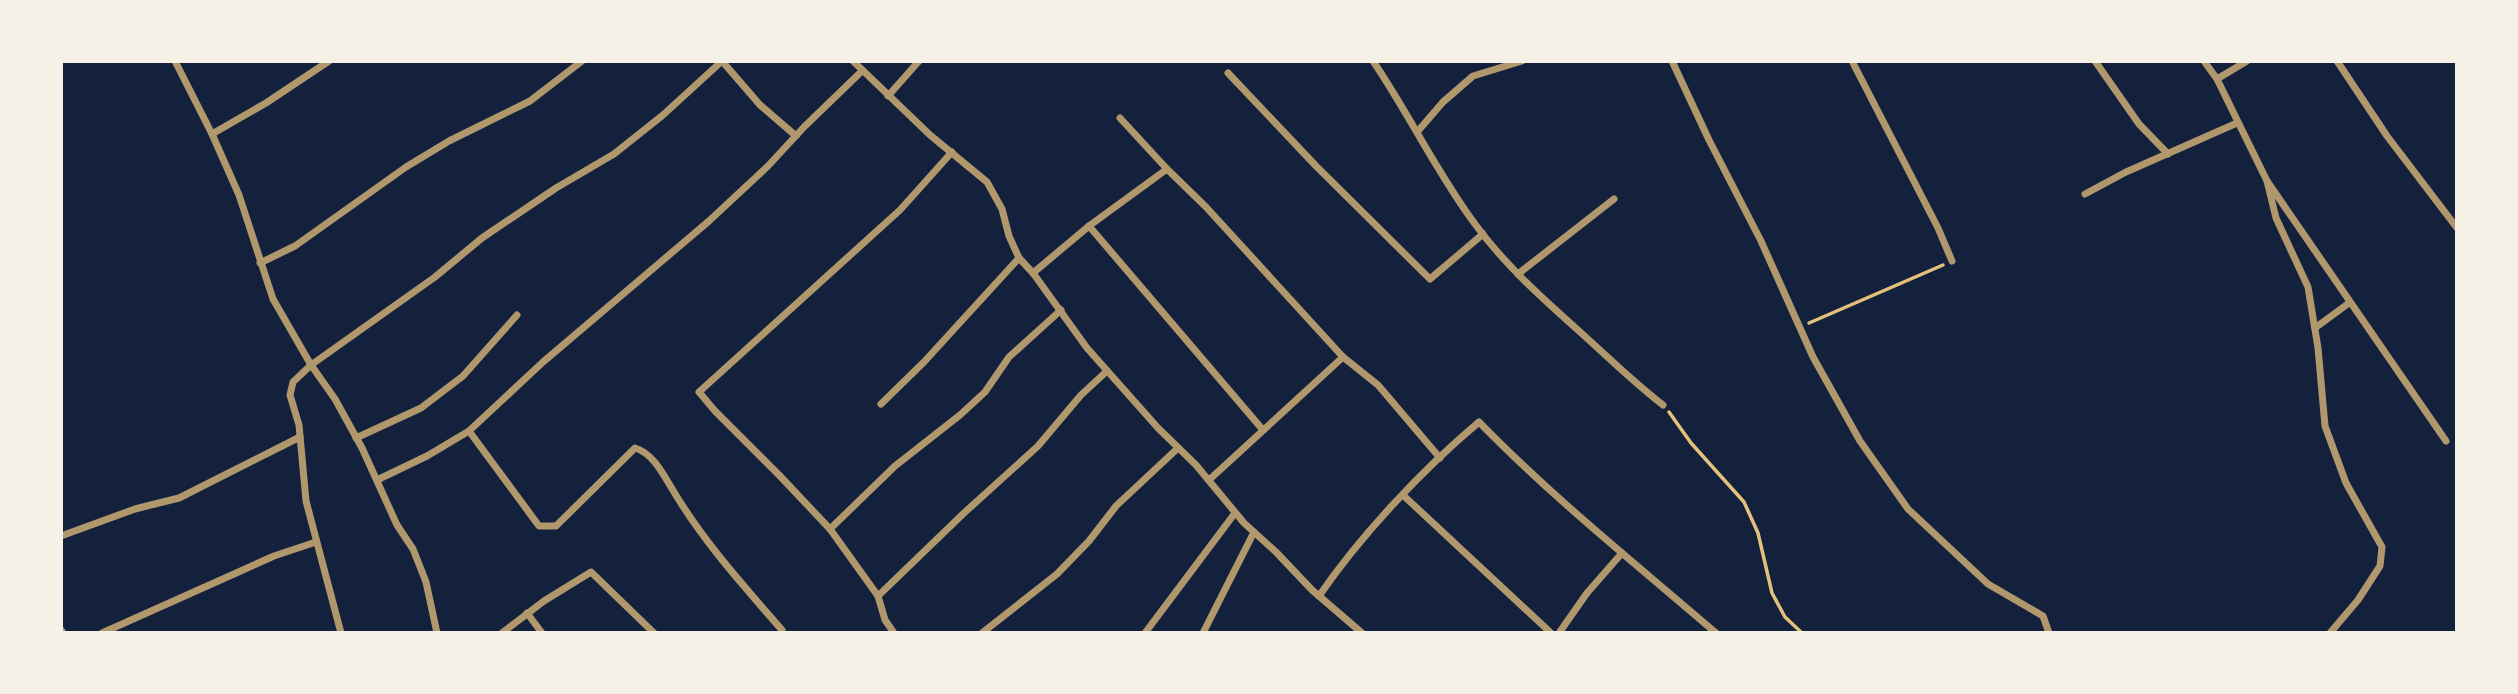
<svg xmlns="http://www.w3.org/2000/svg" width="2518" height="694" viewBox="0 0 2518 694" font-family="'Alegreya Sans',sans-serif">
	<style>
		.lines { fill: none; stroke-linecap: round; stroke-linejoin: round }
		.path { stroke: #e5c07b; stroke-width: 3.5 }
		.minor { stroke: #b1986c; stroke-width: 7 }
	</style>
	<rect width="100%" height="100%" fill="#14213d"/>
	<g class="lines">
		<g class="path">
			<path d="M1809,323L1943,265"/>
			<path d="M1669,412L1691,443L1744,502L1758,533L1772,593L1785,617L1802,633"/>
		</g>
		<g class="minor">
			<path d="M175,61L212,134L239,195L273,299L311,365L335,399L362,448L397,525L413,549L426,582L437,633"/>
			<path d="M853,61L930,135L987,182L1002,209L1009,236L1019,258L1033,273L1087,348L1158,428L1196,465L1244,523L1276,552L1312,590L1362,633"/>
			<path d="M1373,61C1409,114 1437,173 1475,224C1505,265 1542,298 1579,331C1607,356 1633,382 1663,405"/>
			<path d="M1672,61L1709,140L1761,241L1813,357L1860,441L1908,509L1988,584L2043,616L2049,633"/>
			<path d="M1852,61L1938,228L1952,261"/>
			<path d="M2095,61L2139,124L2168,154"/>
			<path d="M2204,61L2217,79L2267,181L2446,441"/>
			<path d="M2337,61L2387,136L2457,228"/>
			<path d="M1228,73L1316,166L1430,279L1483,234"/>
			<path d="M2217,79L2247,61"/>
			<path d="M888,96L919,61"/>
			<path d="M1120,118L1167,169L1206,207L1343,357L1378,385L1440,458"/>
			<path d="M1418,131L1443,102L1473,76L1522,61"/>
			<path d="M212,134L266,103L329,61"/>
			<path d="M2267,181L2276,218L2308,287L2318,348L2325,426L2346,483L2382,547L2380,566L2358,600L2330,633"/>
			<path d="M2085,194L2126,172L2237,123"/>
			<path d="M1089,226L1263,430"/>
			<path d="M260,263L295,246L406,167L449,141L530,101L582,61"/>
			<path d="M1033,273L1089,226L1167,169"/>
			<path d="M1518,274L1614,199"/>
			<path d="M2315,328L2349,303"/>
			<path d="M881,404L924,362L1019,258"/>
			<path d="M469,431L539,526H556L635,448C652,453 662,472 671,487C702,540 742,584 782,630"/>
			<path d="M356,438L421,408L463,376L517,315"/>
			<path d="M377,480L427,456L469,431L543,362L709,221L768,166L804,127L862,71"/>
			<path d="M1209,480L1343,357"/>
			<path d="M1404,496L1551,633"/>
			<path d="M830,529L895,466L960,415L985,392L1009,357L1061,310"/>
			<path d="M61,536L135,509L179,498L300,437"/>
			<path d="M878,596L964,513L1038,446L1081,395L1107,371"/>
			<path d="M1319,596C1361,535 1422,470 1479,422C1553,498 1636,564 1716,633"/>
			<path d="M527,613L542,633"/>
			<path d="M61,630L63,633"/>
			<path d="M102,633L274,556L316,542"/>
			<path d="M341,633L306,501L299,425L290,395L293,382L311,365L435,277L482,238L556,188L614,154L663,115L722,61L760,105L796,136"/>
			<path d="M502,633L544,601L591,572L654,633"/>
			<path d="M894,633L885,620L878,596L830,529L780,476L715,411L699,392L900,210L952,152"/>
			<path d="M982,633L1057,574L1089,541L1116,506L1178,448"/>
			<path d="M1145,633L1235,513"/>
			<path d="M1203,633L1254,532"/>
			<path d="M1559,633L1587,593L1622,553"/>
		</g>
	</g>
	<rect width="2518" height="694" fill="none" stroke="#f6f1e7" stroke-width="126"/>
</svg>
